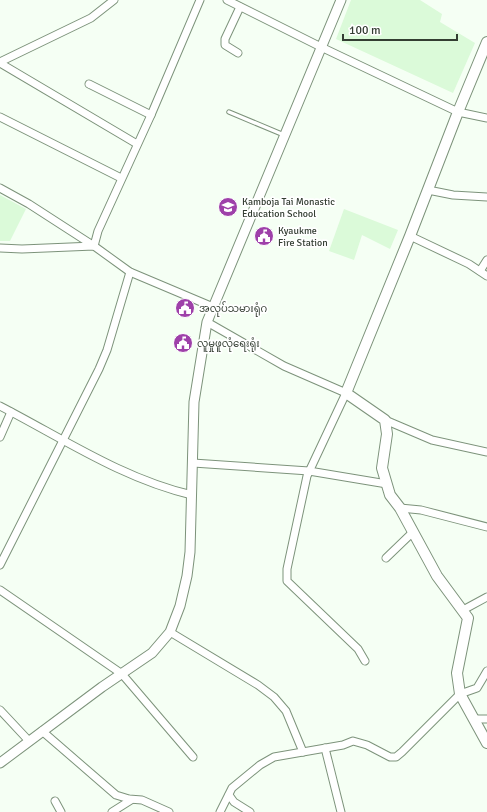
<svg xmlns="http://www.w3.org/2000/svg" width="487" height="812" viewBox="0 0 487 812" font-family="Signika,'Noto Sans Myanmar',sans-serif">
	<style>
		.built { fill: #dbfad9 }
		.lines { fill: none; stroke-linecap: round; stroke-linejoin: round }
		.service-casing { stroke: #7d937b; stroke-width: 5.5 }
		.minor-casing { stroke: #7d937b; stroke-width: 9 }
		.tertiary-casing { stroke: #7d937b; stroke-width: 11 }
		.secondary-casing { stroke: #7d937b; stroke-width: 12 }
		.service { stroke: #fff; stroke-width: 3.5 }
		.minor { stroke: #fff; stroke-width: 7 }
		.tertiary { stroke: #fff; stroke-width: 9 }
		.secondary { stroke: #fff; stroke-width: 10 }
		.labels { text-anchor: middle; stroke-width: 3.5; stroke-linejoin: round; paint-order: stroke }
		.poi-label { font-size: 10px; fill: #333d32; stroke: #fff; text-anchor: start }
	</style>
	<rect width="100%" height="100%" fill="#f5fff4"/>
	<g class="built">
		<path d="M351,0H420L442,14L440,22L475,43L453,93L336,39Z"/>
		<path d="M0,195L26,209L10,241H0Z"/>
		<path d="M344,209L398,230L390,249L362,235L354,260L329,251Z"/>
	</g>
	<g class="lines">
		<g class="service-casing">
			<path id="service" d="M229,112L284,135"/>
		</g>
		<g class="minor-casing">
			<g id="minor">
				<path d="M227,0L321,47L458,112L487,118"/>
				<path d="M238,53L225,45V39L240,7"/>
				<path d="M0,62L91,18L114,0"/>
				<path d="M0,63L137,144"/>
				<path d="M89,84L151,115"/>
				<path d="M0,117L121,178"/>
				<path d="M0,188L29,204L94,246L98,231L151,115L200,0"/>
				<path d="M428,190L453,195L487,197"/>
				<path d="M410,236L469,264L487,276"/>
				<path d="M0,248L22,249L94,246L130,272L213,307"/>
				<path d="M480,271L487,260"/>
				<path d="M207,322L284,366L346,393L307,476L287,569V581L358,649L365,661"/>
				<path d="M0,406C62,438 123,479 192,495"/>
				<path d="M385,420L432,440L487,452"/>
				<path d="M0,437L11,412"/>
				<path d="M193,463L309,471L387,484"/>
				<path d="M400,508L421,510L487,527"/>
				<path d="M386,558L413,532"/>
				<path d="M0,565L99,369L107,350L130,272"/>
				<path d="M0,590L122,674L193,757"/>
				<path d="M463,610L487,597"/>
				<path d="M170,632L258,685L274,697L286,711L303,752"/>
				<path d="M0,710L29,741"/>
				<path d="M474,719H487"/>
				<path d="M42,731L116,795L129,799L142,800L169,812"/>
				<path d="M325,748L341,812"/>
				<path d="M229,795L234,802L250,812"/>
				<path d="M55,801L61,812"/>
				<path d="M112,812L131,800"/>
				<path d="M220,812L232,788L260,765L274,757L343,745L353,741L367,745L390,757H396L402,752L460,694L477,688L487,671"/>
			</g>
		</g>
		<g class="tertiary-casing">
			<path id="tertiary" d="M0,763L102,687L152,653L170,632L180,606L187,576L190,552L194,402L207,322L341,0"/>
		</g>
		<g class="secondary-casing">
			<path id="secondary" d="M487,42L458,112L410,236L346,393L385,420L387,434L382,468L390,495L400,508L437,576L468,618L457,673L460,694L487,743"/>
		</g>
		<use href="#service" class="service"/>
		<use href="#minor" class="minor"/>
		<use href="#tertiary" class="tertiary"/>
		<use href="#secondary" class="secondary"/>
	</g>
	<defs>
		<g id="school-disc" transform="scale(1)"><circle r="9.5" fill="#9e40a9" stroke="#fff"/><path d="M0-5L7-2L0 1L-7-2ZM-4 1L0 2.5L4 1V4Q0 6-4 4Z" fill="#fff"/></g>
		<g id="civic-disc" transform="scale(1)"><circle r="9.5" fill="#9e40a9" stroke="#fff"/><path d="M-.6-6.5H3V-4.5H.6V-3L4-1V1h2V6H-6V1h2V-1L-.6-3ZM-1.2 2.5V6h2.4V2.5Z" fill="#fff"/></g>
	</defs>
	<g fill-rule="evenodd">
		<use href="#school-disc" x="228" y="207"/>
		<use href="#civic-disc" x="264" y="236"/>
		<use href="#civic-disc" x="185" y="308"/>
		<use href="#civic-disc" x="183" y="343"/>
	</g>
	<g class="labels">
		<g class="poi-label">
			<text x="242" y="205">Kamboja Tai Monastic<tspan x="242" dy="12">Education School</tspan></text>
			<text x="278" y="234">Kyaukme<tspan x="278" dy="12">Fire Station</tspan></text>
			<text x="199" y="312">အလုပ်သမားရုံဂ</text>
			<text x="197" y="347">လူမှုဖူလုံရေးရုံး</text>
		</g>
	</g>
	<path d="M343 34v6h114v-6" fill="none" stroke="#333d32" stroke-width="2"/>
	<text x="349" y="34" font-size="12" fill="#333d32" stroke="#ffffff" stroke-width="3" paint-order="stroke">100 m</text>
</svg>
